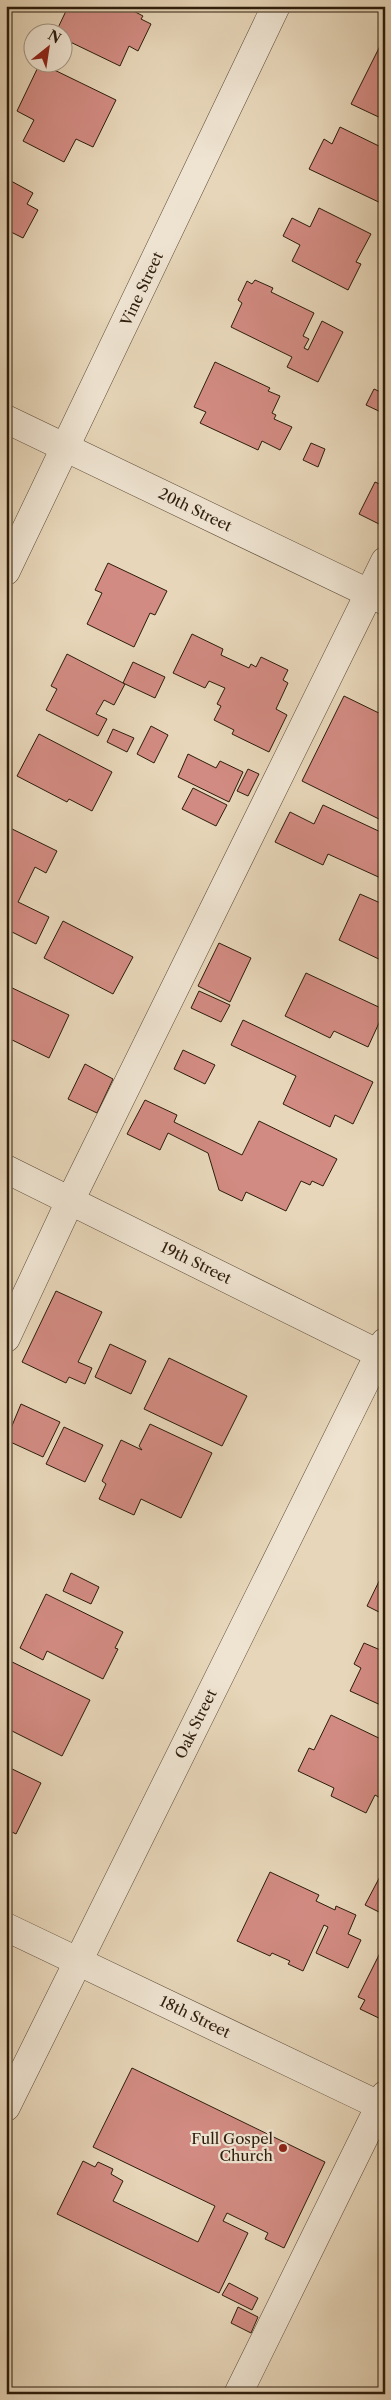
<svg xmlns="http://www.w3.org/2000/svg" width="391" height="2400" viewBox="0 0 391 2400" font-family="'Libre Caslon Text',serif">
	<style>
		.building { fill: #d28b82; stroke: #2c1c0b }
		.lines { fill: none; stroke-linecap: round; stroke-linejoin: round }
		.minor-casing { stroke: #5b4a36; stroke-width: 29 }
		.minor { stroke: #efe4d2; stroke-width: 28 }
		.poi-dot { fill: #8f2418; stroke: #efe4d2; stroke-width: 2 }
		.labels { text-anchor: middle; stroke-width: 4.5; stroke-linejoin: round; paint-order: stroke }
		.street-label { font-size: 15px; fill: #2c1c0b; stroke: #efe4d2 }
		.poi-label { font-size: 15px; fill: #2c1c0b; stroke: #efe4d2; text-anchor: end }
	</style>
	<rect width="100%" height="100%" fill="#e7d6b9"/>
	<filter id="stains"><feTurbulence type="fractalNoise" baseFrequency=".004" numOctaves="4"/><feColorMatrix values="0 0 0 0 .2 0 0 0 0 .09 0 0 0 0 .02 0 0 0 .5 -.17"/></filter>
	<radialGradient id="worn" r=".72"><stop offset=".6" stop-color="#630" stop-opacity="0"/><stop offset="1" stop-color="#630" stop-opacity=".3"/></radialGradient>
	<g class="building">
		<path d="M58,6H124L143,16L141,19L151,24L138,51L129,46L120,66L62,38V32H56L66,11Z"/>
		<path d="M382,42L385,44V120L351,104Z"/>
		<path d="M40,63L116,100L93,147L76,139L64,162L23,141L34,120L17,111Z"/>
		<path d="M340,127L385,149V205L309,169L324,139L332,144Z"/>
		<path d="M11,181L33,193L27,204L38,210L23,238L11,232L8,236L6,235V186L8,187Z"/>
		<path d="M319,208L371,234L356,262L361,264L348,290L292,261L300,245L283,236L292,218L310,227Z"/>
		<path d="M255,280L273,288L271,292L314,313L303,336L309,339L304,348L308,350L322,321L343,332L318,382L287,367L292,357L231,327L242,303L238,300L247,281L252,284Z"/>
		<path d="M215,362L270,388L268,391L280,396L272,413L276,415L274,419L292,427L280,450L262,441L258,450L200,423L206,412L194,407Z"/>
		<path d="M374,389L385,394V414L366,405Z"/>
		<path d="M311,443L325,449L318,467L303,460Z"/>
		<path d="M375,482L384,486L385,484V527L359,514Z"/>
		<path d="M108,563L167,591L155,615L150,613L134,647L87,624L102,593L95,590Z"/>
		<path d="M192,634L223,649L221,655L249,668L251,664L256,667L261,657L288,670L283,680L288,683L276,709L287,715L269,752L232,734L234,730L214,720L221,706L217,704L225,688L209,681L205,688L173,673Z"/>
		<path d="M67,654L125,684L114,705L104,700L96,714L107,719L98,736L46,710L57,689L51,686Z"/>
		<path d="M133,662L165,677L155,698L123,683Z"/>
		<path d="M344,696L385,716V817L383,821L302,781Z"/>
		<path d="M151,726L168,735L154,763L137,754Z"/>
		<path d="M113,729L134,738L127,752L107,742Z"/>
		<path d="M39,734L112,772L92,811L69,799L67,802L17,776Z"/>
		<path d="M188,754L216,768L220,761L243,772L229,802L178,777Z"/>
		<path d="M248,769L259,774L248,796L237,791Z"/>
		<path d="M193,788L227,805L216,826L182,809Z"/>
		<path d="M323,805L385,834V880L328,854L323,865L275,842L290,812L314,824Z"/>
		<path d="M6,826L57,851L46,873L35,867L18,902L49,917L36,944L6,929Z"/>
		<path d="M360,894L385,905V962L339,940Z"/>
		<path d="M63,921L133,957L113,994L44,958Z"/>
		<path d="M219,943L251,958L230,1002L198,986Z"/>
		<path d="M306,973L385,1010L368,1047L334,1031L330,1038L285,1016Z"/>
		<path d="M6,985L69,1015L49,1058L6,1037Z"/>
		<path d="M199,991L230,1005L221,1022L191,1008Z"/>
		<path d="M243,1020L373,1082L353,1124L335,1115L330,1127L283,1104L296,1076L231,1045Z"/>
		<path d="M183,1050L215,1065L205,1084L174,1069Z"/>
		<path d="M85,1064L113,1079L97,1113L68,1099Z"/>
		<path d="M145,1100L177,1115L174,1122L242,1155L259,1121L337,1159L323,1186L312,1181L310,1185L301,1181L286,1211L246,1192L242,1201L219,1190L208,1153L168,1133L160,1150L127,1134Z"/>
		<path d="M56,1291L102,1312L78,1362L92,1368L85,1384L69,1377L66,1383L22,1362Z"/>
		<path d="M110,1344L146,1361L131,1394L95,1377Z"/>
		<path d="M169,1358L247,1396L222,1446L144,1409Z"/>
		<path d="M21,1404L60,1422L43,1457L6,1440Z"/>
		<path d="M150,1424L212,1453L181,1518L141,1499L134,1515L99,1499L106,1484L102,1481L121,1440L142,1450L139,1446Z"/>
		<path d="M64,1427L103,1445L85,1482L46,1464Z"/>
		<path d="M385,1569V1615L367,1606Z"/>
		<path d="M71,1573L99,1587L91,1604L63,1591Z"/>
		<path d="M46,1594L123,1632L115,1648L118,1649L103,1679L47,1651L43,1660L20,1648Z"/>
		<path d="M364,1643L385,1652V1707L350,1691L361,1668L354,1664Z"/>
		<path d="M6,1659L90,1700L62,1756L6,1728Z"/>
		<path d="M331,1715L385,1741V1797L384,1800L375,1795L366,1813L331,1796L334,1788L298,1771L309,1748L314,1750Z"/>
		<path d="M6,1766L41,1783L16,1834L6,1829Z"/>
		<path d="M385,1867V1915L365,1905Z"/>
		<path d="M270,1872L319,1895L316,1901L335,1910L336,1906L356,1915L348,1934L361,1940L348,1968L316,1953L328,1927L324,1925L303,1971L288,1964L290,1961L272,1953L270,1956L237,1941Z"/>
		<path d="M381,1951L385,1953V2021L360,2009L365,2000L358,1997Z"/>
		<path d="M132,2068L325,2162L284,2248L265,2239L268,2233L227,2213L223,2221L248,2233L219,2293L57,2214L83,2161L95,2167L98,2162L113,2169L111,2174L123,2181L113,2201L198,2242L215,2206L93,2147Z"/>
		<path d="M229,2283L258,2298L252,2310L222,2295Z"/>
		<path d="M238,2307L258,2317L251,2333L231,2323Z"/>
	</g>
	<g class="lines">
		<g class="minor-casing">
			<g id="minor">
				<path d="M6,419L385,601"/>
				<path d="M6,571L276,6"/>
				<path d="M6,1169L385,1357"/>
				<path d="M6,1338L70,1201L385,561"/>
				<path d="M6,1927L385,2108"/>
				<path d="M6,2107L385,1342"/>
				<path d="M238,2394L385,2095"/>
			</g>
		</g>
		<use href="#minor" class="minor"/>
	</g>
	<circle class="poi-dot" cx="283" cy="2148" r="5"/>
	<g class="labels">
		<g class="street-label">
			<text transform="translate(142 289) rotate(-65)" y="5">Vine Street</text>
			<text transform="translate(195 510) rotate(26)" y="5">20th Street</text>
			<text transform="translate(196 1263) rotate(26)" y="5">19th Street</text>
			<text transform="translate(196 1724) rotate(-64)" y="5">Oak Street</text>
			<text transform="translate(195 2017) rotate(26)" y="5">18th Street</text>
		</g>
		<g class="poi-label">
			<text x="273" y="2144">Full Gospel<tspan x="273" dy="17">Church</tspan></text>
		</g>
	</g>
	<rect width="391" height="2400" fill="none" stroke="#e7d6b9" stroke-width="25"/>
	<rect x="8" y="8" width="376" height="2385" fill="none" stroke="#2c1c0b" stroke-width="2.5"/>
	<rect x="12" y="12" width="366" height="2375" fill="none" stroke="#2c1c0b"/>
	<g transform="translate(48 48) rotate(30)"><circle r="24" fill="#efe4d2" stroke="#a19482"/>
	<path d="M0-4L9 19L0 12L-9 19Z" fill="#8f2418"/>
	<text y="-8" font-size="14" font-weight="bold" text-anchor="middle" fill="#2c1c0b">N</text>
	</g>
	<rect width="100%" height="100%" filter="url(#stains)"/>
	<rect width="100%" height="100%" fill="url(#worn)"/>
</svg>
